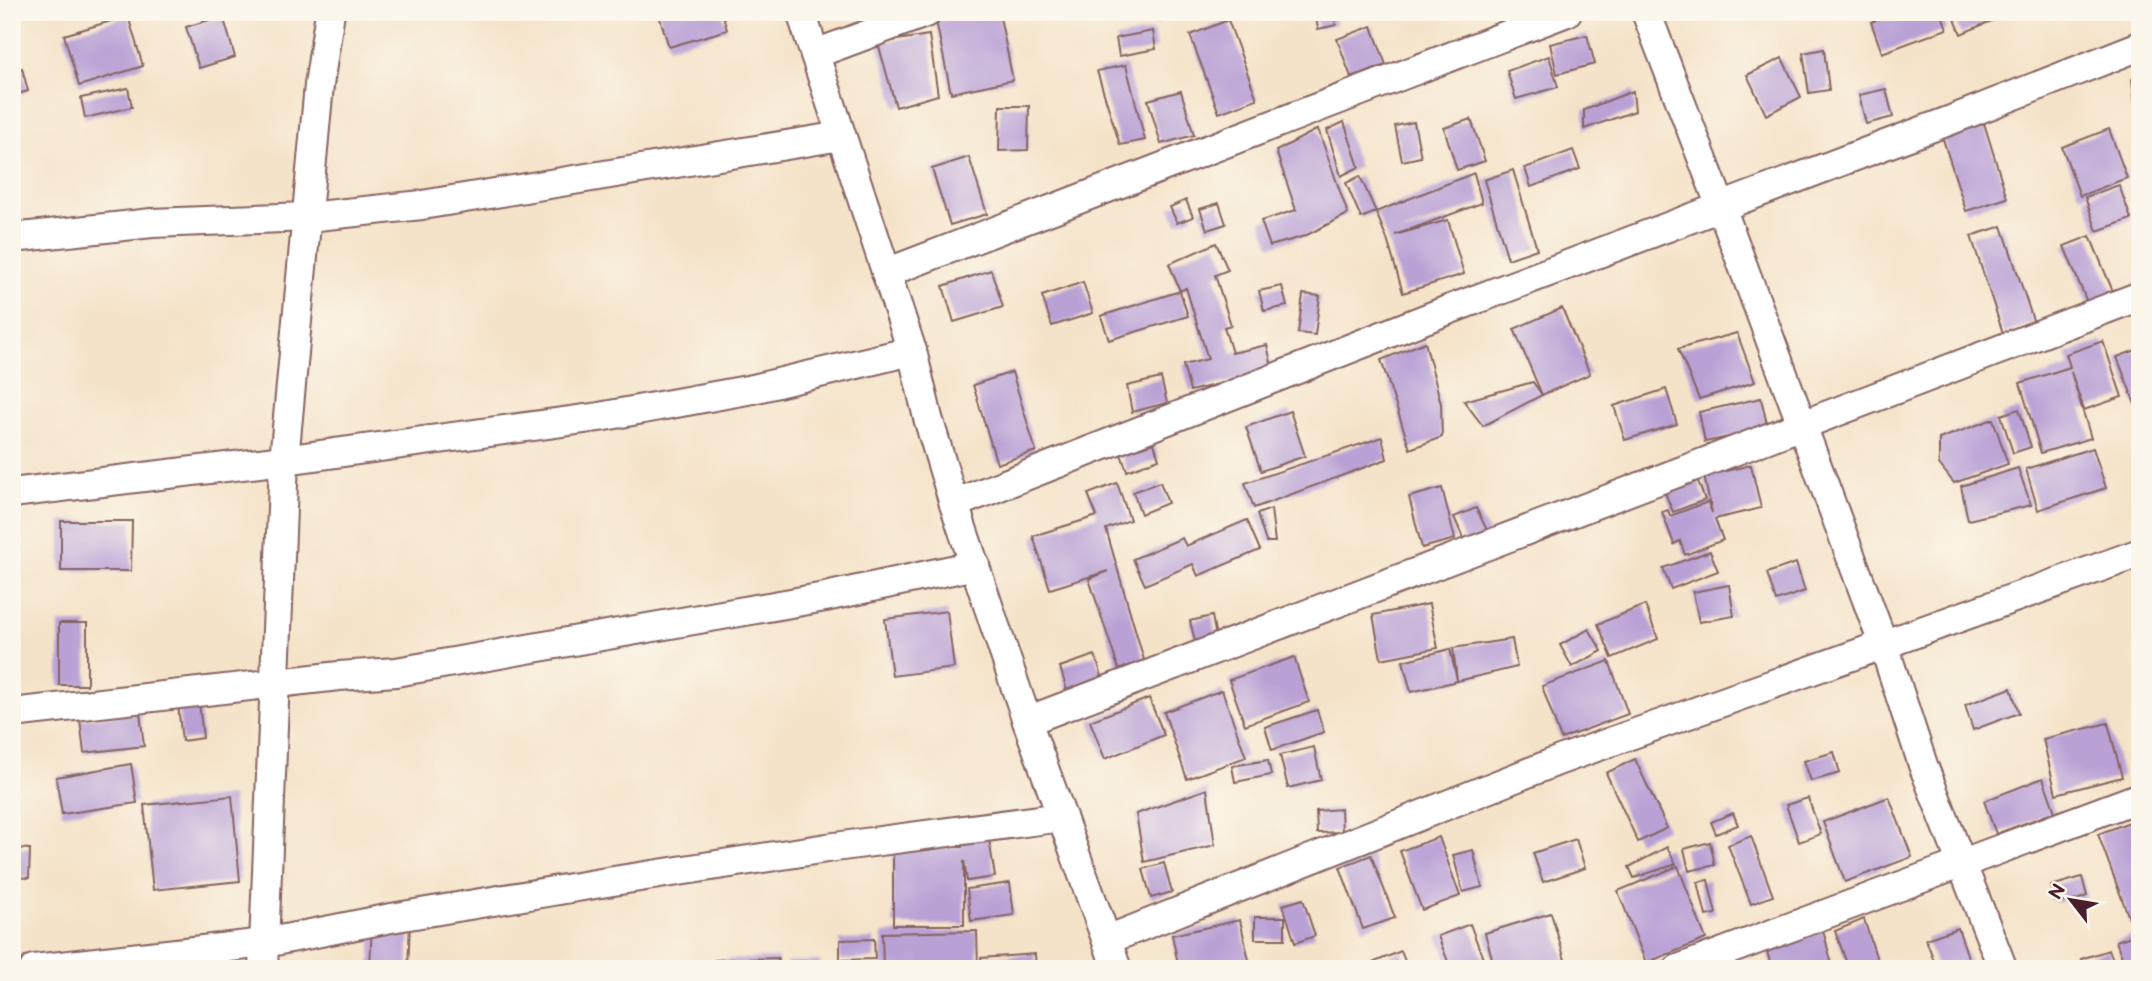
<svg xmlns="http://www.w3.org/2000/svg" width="2152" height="981" viewBox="0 0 2152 981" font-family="'Balsamiq Sans',sans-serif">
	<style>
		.building { fill: #b9a1d5 }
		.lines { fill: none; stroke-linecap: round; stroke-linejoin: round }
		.minor-casing { stroke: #866462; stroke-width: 32 }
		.minor { stroke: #fff; stroke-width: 28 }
	</style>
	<rect width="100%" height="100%" fill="#fbf7ec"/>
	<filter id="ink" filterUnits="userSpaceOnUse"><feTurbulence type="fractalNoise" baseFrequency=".0143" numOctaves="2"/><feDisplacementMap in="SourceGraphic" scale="14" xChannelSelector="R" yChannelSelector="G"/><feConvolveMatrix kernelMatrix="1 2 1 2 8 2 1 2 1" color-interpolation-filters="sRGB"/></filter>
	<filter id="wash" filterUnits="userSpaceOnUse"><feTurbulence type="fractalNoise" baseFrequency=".00686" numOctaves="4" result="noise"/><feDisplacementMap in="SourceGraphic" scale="28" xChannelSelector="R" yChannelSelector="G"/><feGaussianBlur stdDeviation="1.57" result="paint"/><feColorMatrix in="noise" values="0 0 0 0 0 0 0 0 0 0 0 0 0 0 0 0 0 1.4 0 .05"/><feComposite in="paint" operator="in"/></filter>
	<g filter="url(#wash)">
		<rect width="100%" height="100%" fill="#f5e3c9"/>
		<g id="blocks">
			<g class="building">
				<path d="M658,12H722L727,30L669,47Z"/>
				<path d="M978,12H999L1013,80L951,93L936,21Z"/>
				<path d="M1156,12H1177L1160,21Z"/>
				<path d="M1315,12H1333L1336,25L1318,29Z"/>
				<path d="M1899,12H1941L1947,29L1882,53L1871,22Z"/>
				<path d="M1952,12H2012L1961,34Z"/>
				<path d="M128,16L143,66L79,86L64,35Z"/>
				<path d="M223,16L235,57L199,68L186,27Z"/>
				<path d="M1228,20L1257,99L1219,113L1190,35Z"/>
				<path d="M1372,26L1386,65L1351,77L1337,39Z"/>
				<path d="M1153,31L1156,49L1119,56L1116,38Z"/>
				<path d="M929,35L938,95L896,107L878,43Z"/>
				<path d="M1587,35L1595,64L1557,74L1550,44Z"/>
				<path d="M1824,49L1829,90L1809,93L1803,53Z"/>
				<path d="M1549,56L1558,87L1516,99L1507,71Z"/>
				<path d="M1782,58L1801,97L1766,115L1747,75Z"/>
				<path d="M1126,65L1145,140L1120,145L1097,71Z"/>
				<path d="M22,68L28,91L12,96V71Z"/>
				<path d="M2140,78V123H2137L2132,79Z"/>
				<path d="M128,88L132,107L85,118L81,98Z"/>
				<path d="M1886,89L1893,117L1866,124L1859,95Z"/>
				<path d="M1181,91L1194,135L1161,144L1148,100Z"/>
				<path d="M1633,91L1635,111L1584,129V110Z"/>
				<path d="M1000,106H1029L1028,150L999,151Z"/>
				<path d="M1471,119L1485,161L1457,170L1444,128Z"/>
				<path d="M1344,122L1359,167L1341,176L1327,130Z"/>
				<path d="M1414,122L1421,157L1402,161L1395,126Z"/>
				<path d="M1984,123L2007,198L1966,211L1942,136Z"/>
				<path d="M1318,129L1348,214L1305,236L1270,246L1261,221L1296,210L1276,151Z"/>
				<path d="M2109,129L2127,178L2080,196L2062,147Z"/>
				<path d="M1573,150L1580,169L1531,187L1525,168Z"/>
				<path d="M969,157L987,214L950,225L932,169Z"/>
				<path d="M1513,170L1537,249L1508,259L1484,180Z"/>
				<path d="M1474,173L1482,203L1395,235L1448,220L1464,274L1403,293L1387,239L1376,212L1361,218L1346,183L1360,176L1376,212Z"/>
				<path d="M2119,185L2131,219L2097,231L2085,197Z"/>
				<path d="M1186,200L1193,217L1177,223L1170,207Z"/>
				<path d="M1219,203L1226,224L1207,230L1200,209Z"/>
				<path d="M2002,226L2034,323L2003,333L1971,236Z"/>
				<path d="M2090,236L2114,294L2088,305L2064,246Z"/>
				<path d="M1216,243L1228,270L1215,275L1231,325L1224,327L1232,353L1267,345L1273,371L1190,391L1183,365L1208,359L1186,288L1180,291L1169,264Z"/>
				<path d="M991,270L1003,307L954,322L943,286Z"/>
				<path d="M1083,282L1093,313L1052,326L1042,296Z"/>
				<path d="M1282,286L1287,306L1264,311L1259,291Z"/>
				<path d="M1180,291L1188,316L1109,340L1101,316Z"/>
				<path d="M1303,294L1320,296L1315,335L1298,333Z"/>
				<path d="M1562,308L1590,374L1542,395L1514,329Z"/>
				<path d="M1737,333L1755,382L1699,399L1678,349Z"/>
				<path d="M2103,341L2122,397L2084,410L2071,372L2091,438L2041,453L2020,383L2070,367L2066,354Z"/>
				<path d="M1425,342L1441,404L1442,437L1410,449L1381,360Z"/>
				<path d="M2136,350L2140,360V408L2137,409L2117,357Z"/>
				<path d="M1012,372L1036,451L997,464L973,385Z"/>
				<path d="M1161,378L1167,403L1132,412L1127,386Z"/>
				<path d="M1533,382L1542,395L1483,426L1464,401Z"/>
				<path d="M1666,389L1677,424L1625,440L1614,406Z"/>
				<path d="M1761,398L1768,429L1705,442L1699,412Z"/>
				<path d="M2019,409L2031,447L2013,453L2001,415Z"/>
				<path d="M1290,411L1305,456L1261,471L1246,427Z"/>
				<path d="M1993,419L2008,464L1954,483L1939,464V439Z"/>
				<path d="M1382,437L1387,459L1254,508L1245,483Z"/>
				<path d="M1154,443L1159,459L1127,471L1121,454Z"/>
				<path d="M2093,448L2106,488L2038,510L2026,469Z"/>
				<path d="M1751,465L1761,508L1715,519L1723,540L1685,555L1680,541L1674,544L1662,512L1668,510L1670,516L1708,502L1712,513L1704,476Z"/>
				<path d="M2018,468L2031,505L1968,520L1961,486Z"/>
				<path d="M1698,481L1705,500L1673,512L1665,493Z"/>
				<path d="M1160,482L1168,503L1141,514L1133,492Z"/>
				<path d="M1117,483L1130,520L1106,529L1144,660L1119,670L1089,579L1108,571L1050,589L1033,536L1097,516L1088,494Z"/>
				<path d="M1442,488L1455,539L1422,548L1409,497Z"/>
				<path d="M1476,508L1490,536L1467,547L1454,517Z"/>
				<path d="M1271,509L1275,542H1266L1257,514Z"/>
				<path d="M1247,520L1260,550L1198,576L1193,564L1145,585L1133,559L1182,538L1186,546Z"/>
				<path d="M61,521H132L131,571H61Z"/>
				<path d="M1710,551L1718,571L1671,589L1663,568Z"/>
				<path d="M1796,563L1805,591L1776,601L1767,573Z"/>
				<path d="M1729,585L1734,616L1699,622L1693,592Z"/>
				<path d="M1429,604L1438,648L1381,659L1373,615Z"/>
				<path d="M1645,605L1658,639L1612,658L1598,624Z"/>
				<path d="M947,611L954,668L892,676L885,619Z"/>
				<path d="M1212,616L1216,637L1195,641L1190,621Z"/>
				<rect x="59" y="623" width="28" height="62"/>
				<path d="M1589,629L1602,651L1572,667L1560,645Z"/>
				<path d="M1512,639L1517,667L1411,692L1403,661L1450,649L1457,680L1453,648Z"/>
				<path d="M1095,655L1104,682L1068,694L1060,667Z"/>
				<path d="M1294,657L1309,702L1245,725L1229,680Z"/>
				<path d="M1609,661L1628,714L1561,739L1542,686Z"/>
				<path d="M2011,688L2019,713L1973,730L1965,705Z"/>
				<path d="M1222,690L1246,757L1187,779L1164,712Z"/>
				<path d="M198,693L203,738L182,741L177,695Z"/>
				<path d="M1149,698L1164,735L1105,759L1090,721Z"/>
				<path d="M1317,710L1324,732L1272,750L1265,727Z"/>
				<path d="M140,712L144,746L84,753L80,719Z"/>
				<path d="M2108,723L2122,777L2056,794L2043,739Z"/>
				<path d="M1314,747L1321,780L1288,788L1280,755Z"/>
				<path d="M1834,752L1840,773L1811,781L1804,761Z"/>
				<path d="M1635,759L1667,828L1638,842L1606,773Z"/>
				<path d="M1268,760L1271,775L1235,782L1232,766Z"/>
				<path d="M131,764L137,803L62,814L56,777Z"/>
				<path d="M2043,778L2055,812L1996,834L1984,801Z"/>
				<path d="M1207,789L1215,845L1144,862L1136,814Z"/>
				<path d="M232,796L240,881L153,890L144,805Z"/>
				<path d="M1889,797L1912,857L1845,882L1823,822Z"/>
				<path d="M1808,798L1821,834L1799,842L1786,805Z"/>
				<path d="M1341,809L1342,832L1317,833L1316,811Z"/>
				<path d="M1733,813L1738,825L1716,834L1711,822Z"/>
				<path d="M2140,818V923L2132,926L2098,834Z"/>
				<path d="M987,826L995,877L967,881L964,861V925H893V847H962L959,831Z"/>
				<path d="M1751,836L1773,896L1751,904L1728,845Z"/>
				<path d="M1439,837L1460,896L1422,910L1400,851Z"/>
				<path d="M1576,839L1585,868L1543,882L1533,853Z"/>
				<path d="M1710,842L1715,865L1689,871L1684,849Z"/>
				<path d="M1667,847L1676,864L1634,878L1629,867Z"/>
				<path d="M12,848L30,849L29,878L12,877Z"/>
				<path d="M1473,850L1482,887L1463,892L1453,855Z"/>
				<path d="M1371,855L1395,918L1363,929L1340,867Z"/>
				<path d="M1164,863L1172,892L1151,898L1143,869Z"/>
				<path d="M1678,866L1706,939L1646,963L1618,891Z"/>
				<path d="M2082,877L2087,896L2074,901L2054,902L2051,886Z"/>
				<path d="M1708,880L1716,914L1706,916L1698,882Z"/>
				<path d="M1010,883L1014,915L971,921L967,889Z"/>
				<path d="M1303,899L1315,936L1295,943L1283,905Z"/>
				<path d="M1551,913L1565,960L1535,969H1495L1485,933Z"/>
				<rect x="1255" y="917" width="30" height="22"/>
				<path d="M1864,919L1880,969H1849L1835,931Z"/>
				<path d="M372,920L410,922L408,969H370Z"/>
				<path d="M1240,920L1251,969H1179L1172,935Z"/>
				<path d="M1470,924L1487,969H1451L1438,936Z"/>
				<path d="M1958,928L1972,969H1937L1926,939Z"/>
				<path d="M1823,930L1833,969H1772L1767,952Z"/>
				<path d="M977,931L978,969H883L882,933Z"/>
				<path d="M2140,933V963L2126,968L2116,941Z"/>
				<path d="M874,939L875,959L840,960V940Z"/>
				<path d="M2109,950L2117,969H2084L2081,959Z"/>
				<path d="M1401,951L1408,969H1358Z"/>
				<path d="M1035,954L1036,969H982L981,958Z"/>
				<path d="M778,958V969H715V960Z"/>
				<path d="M820,961L821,969H787V962Z"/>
			</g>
		</g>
	</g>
	<g filter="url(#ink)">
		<use href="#blocks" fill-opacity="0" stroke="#866462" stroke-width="2"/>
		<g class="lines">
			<g class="minor-casing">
				<g id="minor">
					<path d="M801,12L912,351L928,418L954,504L1027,721L1117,969"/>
					<path d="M1646,12L1721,207L1884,646L1923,765L2003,969"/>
					<path d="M815,54L928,12"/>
					<path d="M12,238L152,223L308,217L422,205L841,136"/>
					<path d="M886,273L1567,12"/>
					<path d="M12,493L284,460L599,417L753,389L912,351"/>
					<path d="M954,504L1448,310L1951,120L2140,46"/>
					<path d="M12,713L339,676L396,672L825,597L975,565"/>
					<path d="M1027,721L2140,296"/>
					<path d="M1107,940L1560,760L2140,553"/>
					<path d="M34,969L265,943L391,918L607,882L827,848L1062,817"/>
					<path d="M263,969L284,460L319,85L330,12"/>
					<path d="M1678,969L2140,797"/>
				</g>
			</g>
			<use href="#minor" class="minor"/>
		</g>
	</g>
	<rect width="2152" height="981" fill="none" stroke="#fbf7ec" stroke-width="42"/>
	<g transform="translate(2071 900) rotate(301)" stroke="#fbf7ec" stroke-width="5" paint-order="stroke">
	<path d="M0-5L12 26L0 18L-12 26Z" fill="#4a1f2b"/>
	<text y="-10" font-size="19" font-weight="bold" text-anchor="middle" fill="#4a1f2b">N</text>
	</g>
</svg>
